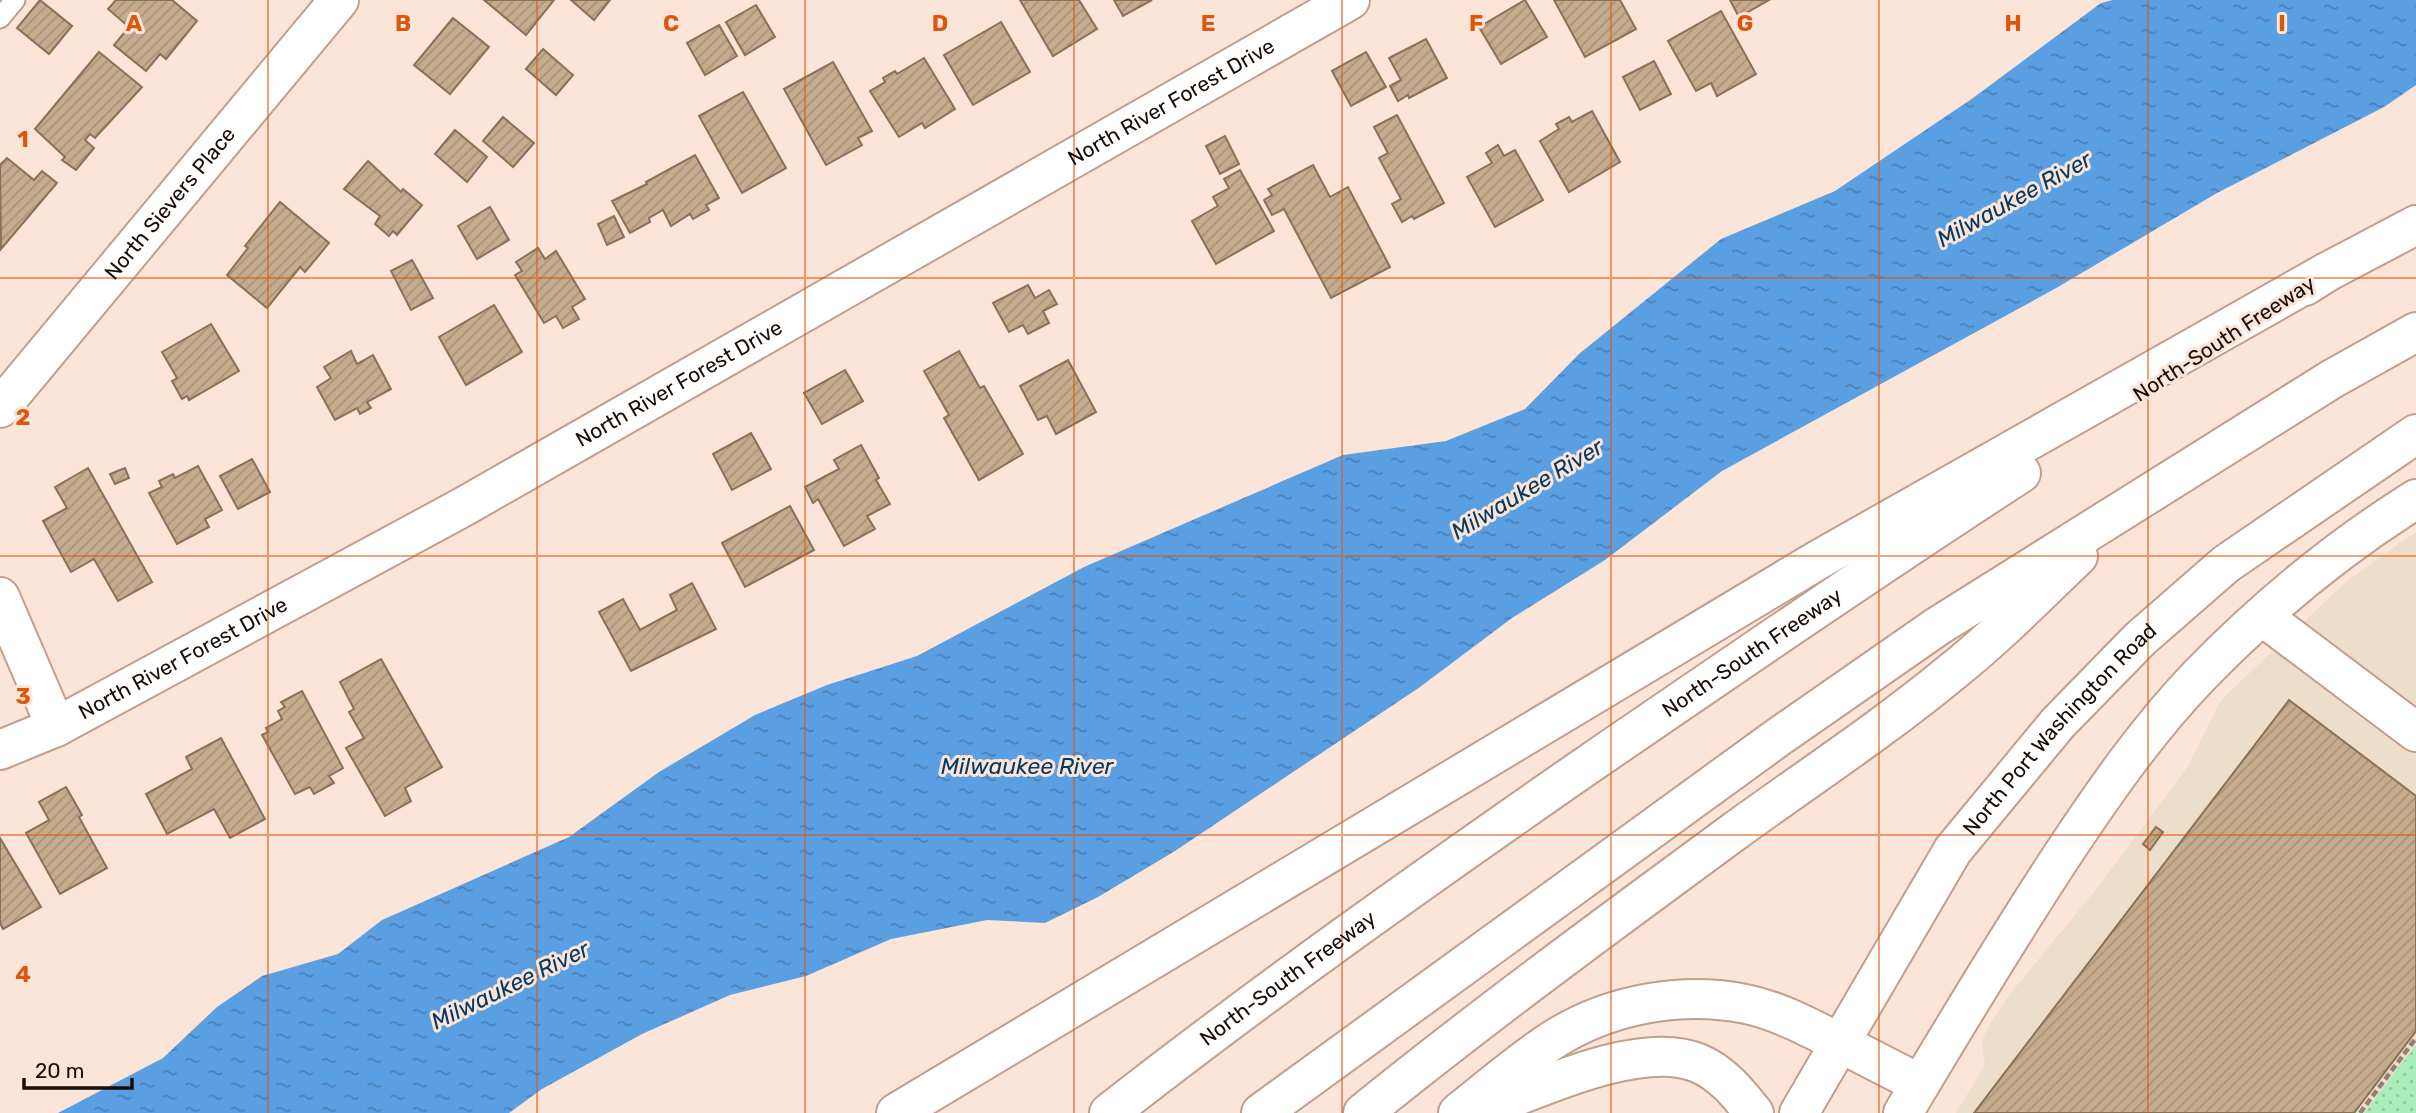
<svg xmlns="http://www.w3.org/2000/svg" width="2416" height="1113" viewBox="0 0 2416 1113" font-family="Rubik,sans-serif">
	<style>
		.commercial { fill: #edddcb }
		.grass { fill: url(#grass-dots) }
		.water { fill: url(#water-ripples) }
		.building { fill: url(#building-hatch); stroke: #8a7156; stroke-width: 2 }
		.lines { fill: none; stroke-linecap: round; stroke-linejoin: round }
		.lane-casing { stroke: #c29f8c; stroke-width: 23 }
		.street-casing { stroke: #c29f8c; stroke-width: 42 }
		.secondary-casing { stroke: #c29f8c; stroke-width: 42 }
		.highway-casing { stroke: #c29f8c; stroke-width: 42 }
		.path { stroke: #938178; stroke-width: 4.5; stroke-dasharray: 7 3.5; stroke-linecap: butt }
		.lane { stroke: #fff; stroke-width: 19 }
		.street { stroke: #fff; stroke-width: 38 }
		.secondary { stroke: #fff; stroke-width: 38 }
		.highway { stroke: #fff; stroke-width: 38 }
		.grid { fill: none; stroke: #de550c; stroke-width: 2; stroke-opacity: 0.55 }
		.labels { text-anchor: middle; stroke-width: 6; stroke-linejoin: round; paint-order: stroke }
		.street-label { font-size: 21px; fill: #180c06; stroke: #fbe4d8 }
		.water-label { font-size: 23px; font-style: italic; fill: #053a65; stroke: #fbe4d8 }
		.grid-label { font-size: 23px; text-anchor: middle; font-weight: bold; fill: #de550c; stroke: #fbe4d8; stroke-width: 6; stroke-linejoin: round; paint-order: stroke }
	</style>
	<defs>
		<pattern id="grass-dots" width="8" height="8" patternUnits="userSpaceOnUse" patternTransform="scale(1.75)"><rect width="8" height="8" fill="#a9edbb"/><path d="M2 2h.1M6 6h.1" fill="none" stroke="#91ca9f" stroke-width="1.8" stroke-linecap="round"/></pattern>
		<pattern id="water-ripples" width="26" height="14" patternUnits="userSpaceOnUse" patternTransform="scale(1.75)"><rect width="26" height="14" fill="#5b9fe3"/><path d="M2 4q2-2 4 0t4 0M15 11q2-2 4 0t4 0" fill="none" stroke="#4a80b6"/></pattern>
		<pattern id="building-hatch" width="6" height="6" patternUnits="userSpaceOnUse" patternTransform="scale(1.75)"><rect width="6" height="6" fill="#c6ac8f"/><path d="M-1 1l2-2M0 6l6-6M5 7l2-2" fill="none" stroke="#a9937a"/></pattern>
	</defs>
	<rect width="100%" height="100%" fill="#fbe4d8"/>
	<path class="commercial" d="M2416,532V1113H1956L1985,1065L1982,1041L1988,1027L2010,994L2094,892L2187,768L2221,700L2347,581Z"/>
	<path class="grass" d="M2416,1045V1113H2364Z"/>
	<path class="water" d="M2113,0H2416V85L2384,107L2217,193L2058,287L1722,471L1605,560L1512,618L1420,687L1175,851L1098,897L1045,923L987,920L891,939L806,976L730,995L642,1034L542,1089L509,1113H58L163,1058L217,1007L262,976L338,954L382,920L569,837L659,772L755,715L827,685L917,656L1084,567L1343,455L1446,441L1525,409L1579,354L1721,239L1835,191L1973,98L2101,3Z"/>
	<g class="building">
		<path d="M40,0L72,26L49,54L17,28Z"/>
		<path d="M116,0H172L197,21L166,59L160,54L146,71L114,45L129,27L108,9Z"/>
		<path d="M484,0H554L526,35Z"/>
		<path d="M571,0H610L594,20Z"/>
		<path d="M1020,0H1079L1097,29L1053,56Z"/>
		<path d="M1114,0H1152L1123,16Z"/>
		<path d="M1525,0L1547,37L1501,64L1479,27Z"/>
		<path d="M1554,0H1620L1636,29L1585,57Z"/>
		<path d="M1730,0H1769L1739,17Z"/>
		<path d="M756,5L775,37L745,55L726,22Z"/>
		<path d="M1721,11L1756,74L1717,96L1711,83L1696,91L1668,41Z"/>
		<path d="M453,18L489,47L450,94L414,65Z"/>
		<path d="M1001,22L1030,72L973,105L944,55Z"/>
		<path d="M719,25L737,56L705,75L687,43Z"/>
		<path d="M1426,39L1447,78L1409,98L1408,95L1398,101L1390,86L1401,80L1389,58Z"/>
		<path d="M543,49L573,75L556,95L526,69Z"/>
		<path d="M99,52L142,87L95,138L90,134L85,140L94,148L76,170L62,160L65,157L35,129Z"/>
		<path d="M1366,52L1386,87L1351,106L1332,71Z"/>
		<path d="M924,58L955,109L925,128L922,123L899,137L870,91L885,82L883,78L895,71L897,74Z"/>
		<path d="M1654,61L1671,94L1640,110L1623,77Z"/>
		<path d="M833,62L872,131L858,138L862,145L826,165L784,89Z"/>
		<path d="M743,92L786,168L742,193L699,116Z"/>
		<path d="M1592,111L1620,162L1569,192L1540,141L1559,129L1556,124L1569,117L1572,122Z"/>
		<path d="M1397,115L1444,203L1414,219L1412,216L1402,222L1392,204L1401,199L1379,158L1388,153L1374,127Z"/>
		<path d="M503,117L534,143L513,167L483,141Z"/>
		<path d="M455,130L487,157L467,182L435,154Z"/>
		<path d="M1225,136L1239,164L1220,174L1206,146Z"/>
		<path d="M1498,145L1504,156L1515,150L1543,200L1495,227L1467,177L1492,163L1486,153Z"/>
		<path d="M695,155L719,198L706,205L709,210L693,219L690,214L671,226L663,210L649,218L650,222L630,233L612,201L647,184L646,182Z"/>
		<path d="M7,158L34,180L42,171L57,183L1,249L0,165Z"/>
		<path d="M368,161L401,192L403,189L422,205L397,235L393,231L389,236L375,224L380,216L344,189Z"/>
		<path d="M1313,165L1330,197L1348,187L1390,267L1331,298L1284,209L1272,215L1264,200L1272,195L1268,189Z"/>
		<path d="M1240,170L1274,231L1216,264L1192,221L1218,206L1213,197L1229,188L1224,179Z"/>
		<path d="M280,202L329,243L305,272L300,267L267,308L227,275L248,248L245,246Z"/>
		<path d="M490,207L509,240L477,259L458,226Z"/>
		<path d="M614,216L624,237L607,245L598,224Z"/>
		<path d="M538,248L545,259L556,251L585,299L572,307L579,319L563,328L556,316L544,323L515,275L522,271L516,262Z"/>
		<path d="M412,260L433,298L411,310L391,271Z"/>
		<path d="M1028,285L1035,298L1049,290L1057,304L1043,311L1049,323L1028,334L1023,325L1009,332L993,303Z"/>
		<path d="M494,305L522,352L466,385L439,337Z"/>
		<path d="M211,324L239,371L189,400L187,396L182,399L172,381L177,378L162,352Z"/>
		<path d="M351,351L357,364L373,355L391,389L367,402L371,408L360,414L357,408L335,420L317,387L331,378L324,367Z"/>
		<path d="M959,351L980,388L984,386L1023,454L979,480L944,418L949,415L924,371Z"/>
		<path d="M1068,360L1096,412L1056,434L1047,416L1038,420L1020,386Z"/>
		<path d="M845,370L863,401L822,424L804,393Z"/>
		<path d="M751,433L771,469L732,490L713,454Z"/>
		<path d="M861,445L879,478L876,480L890,504L867,516L875,529L844,546L818,499L813,503L805,487L839,469L834,460Z"/>
		<path d="M252,459L270,492L238,509L220,476Z"/>
		<path d="M198,466L222,510L205,519L209,527L177,544L149,493L162,487L159,481L173,474L175,478Z"/>
		<path d="M88,468L152,582L118,601L94,559L71,572L43,521L67,508L55,487Z"/>
		<path d="M125,468L129,478L115,484L110,474Z"/>
		<path d="M790,506L814,550L745,587L722,543Z"/>
		<path d="M692,583L716,629L631,671L599,612L623,599L640,630L677,610L670,595Z"/>
		<path d="M381,659L442,767L405,788L411,801L385,816L346,748L364,738L349,712L354,709L340,682Z"/>
		<path d="M302,691L343,768L329,776L334,783L314,794L310,787L295,794L262,735L268,732L266,728L282,719L278,711L285,707L281,702Z"/>
		<path d="M2289,700L2416,796V1031L2354,1113H1974Z"/>
		<path d="M221,738L265,819L230,838L214,809L167,834L146,794L192,769L186,757Z"/>
		<path d="M66,787L82,815L79,817L107,868L60,894L26,833L49,820L39,802Z"/>
		<path d="M2156,827L2163,832L2150,850L2143,844Z"/>
		<path d="M0,838L41,907L3,929L0,923Z"/>
	</g>
	<g class="lines">
		<g class="lane-casing">
			<path id="lane" d="M0,18L15,0"/>
		</g>
		<g class="street-casing">
			<g id="street">
				<path id="s1" d="M0,408L339,0"/>
				<path d="M0,597L56,727"/>
				<path d="M2262,616L2416,732"/>
				<path id="s2" d="M0,750L56,727L463,507L1350,0"/>
			</g>
		</g>
		<g class="secondary-casing">
			<g id="secondary">
				<path d="M1840,1043L1920,1084"/>
				<path id="s3" d="M1799,1113L1953,850L2058,723L2140,639L2226,564L2416,434"/>
				<path d="M1903,1113C1956,1024 2010,934 2067,848C2107,788 2149,728 2199,676C2264,609 2338,548 2416,499"/>
			</g>
		</g>
		<g class="highway-casing">
			<g id="highway">
				<path d="M2305,286L2327,272L2416,225"/>
				<path d="M1479,1111C1535,1090 1640,1039 1698,1063C1722,1073 1738,1093 1754,1113"/>
				<path d="M896,1113L1818,560L2327,272"/>
				<path id="s4" d="M1109,1113C1265,991 1426,877 1589,764C1732,666 1875,568 2021,473"/>
				<path d="M1261,1113L1777,738L1938,626L2332,379L2416,332"/>
				<path d="M1363,1113C1484,1015 1610,923 1735,831C1808,778 1883,729 1953,671C1997,636 2037,595 2078,556"/>
				<path d="M1458,1113C1490,1088 1521,1060 1556,1038C1611,1004 1682,991 1746,1004C1779,1011 1810,1028 1840,1043"/>
			</g>
		</g>
		<path class="path" d="M2360,1113L2416,1038"/>
		<use href="#lane" class="lane"/>
		<use href="#street" class="street"/>
		<use href="#secondary" class="secondary"/>
		<use href="#highway" class="highway"/>
	</g>
	<path class="grid" d="M268,0V1113M537,0V1113M805,0V1113M1074,0V1113M1342,0V1113M1611,0V1113M1879,0V1113M2148,0V1113M0,278H2416M0,556H2416M0,835H2416"/>
	<g class="labels">
		<g class="street-label">
			<text dy="7" stroke="none"><textPath href="#s2" startOffset="1339">North River Forest Drive</textPath></text>
			<text dy="7" stroke="none"><textPath href="#s1" startOffset="266">North Sievers Place</textPath></text>
			<text transform="translate(2224 339) rotate(-33)" y="7">North-South Freeway</text>
			<text dy="7" stroke="none"><textPath href="#s2" startOffset="772">North River Forest Drive</textPath></text>
			<text dy="7" stroke="none"><textPath href="#s4" startOffset="791">North-South Freeway</textPath></text>
			<text dy="7" stroke="none"><textPath href="#s2" startOffset="205">North River Forest Drive</textPath></text>
			<text dy="7" stroke="none"><textPath href="#s3" startOffset="466">North Port Washington Road</textPath></text>
			<text dy="7" stroke="none"><textPath href="#s4" startOffset="224">North-South Freeway</textPath></text>
		</g>
		<g class="water-label">
			<text transform="translate(2014 199) rotate(-29)" y="8">Milwaukee River</text>
			<text transform="translate(1527 489) rotate(-31)" y="8">Milwaukee River</text>
			<text x="1027" y="774">Milwaukee River</text>
			<text transform="translate(510 985) rotate(-26)" y="8">Milwaukee River</text>
		</g>
	</g>
	<g class="grid-label">
		<text x="134" y="31">A</text>
		<text x="403" y="31">B</text>
		<text x="671" y="31">C</text>
		<text x="940" y="31">D</text>
		<text x="1208" y="31">E</text>
		<text x="1476" y="31">F</text>
		<text x="1745" y="31">G</text>
		<text x="2013" y="31">H</text>
		<text x="2282" y="31">I</text>
		<text x="23" y="147">1</text>
		<text x="23" y="425">2</text>
		<text x="23" y="704">3</text>
		<text x="23" y="982">4</text>
	</g>
	<path d="M24 1078v10h108v-10" fill="none" stroke="#180c06" stroke-width="3.5"/>
	<text x="35" y="1078" font-size="21" fill="#180c06" stroke="#fbe4d8" stroke-width="5" paint-order="stroke">20 m</text>
</svg>
